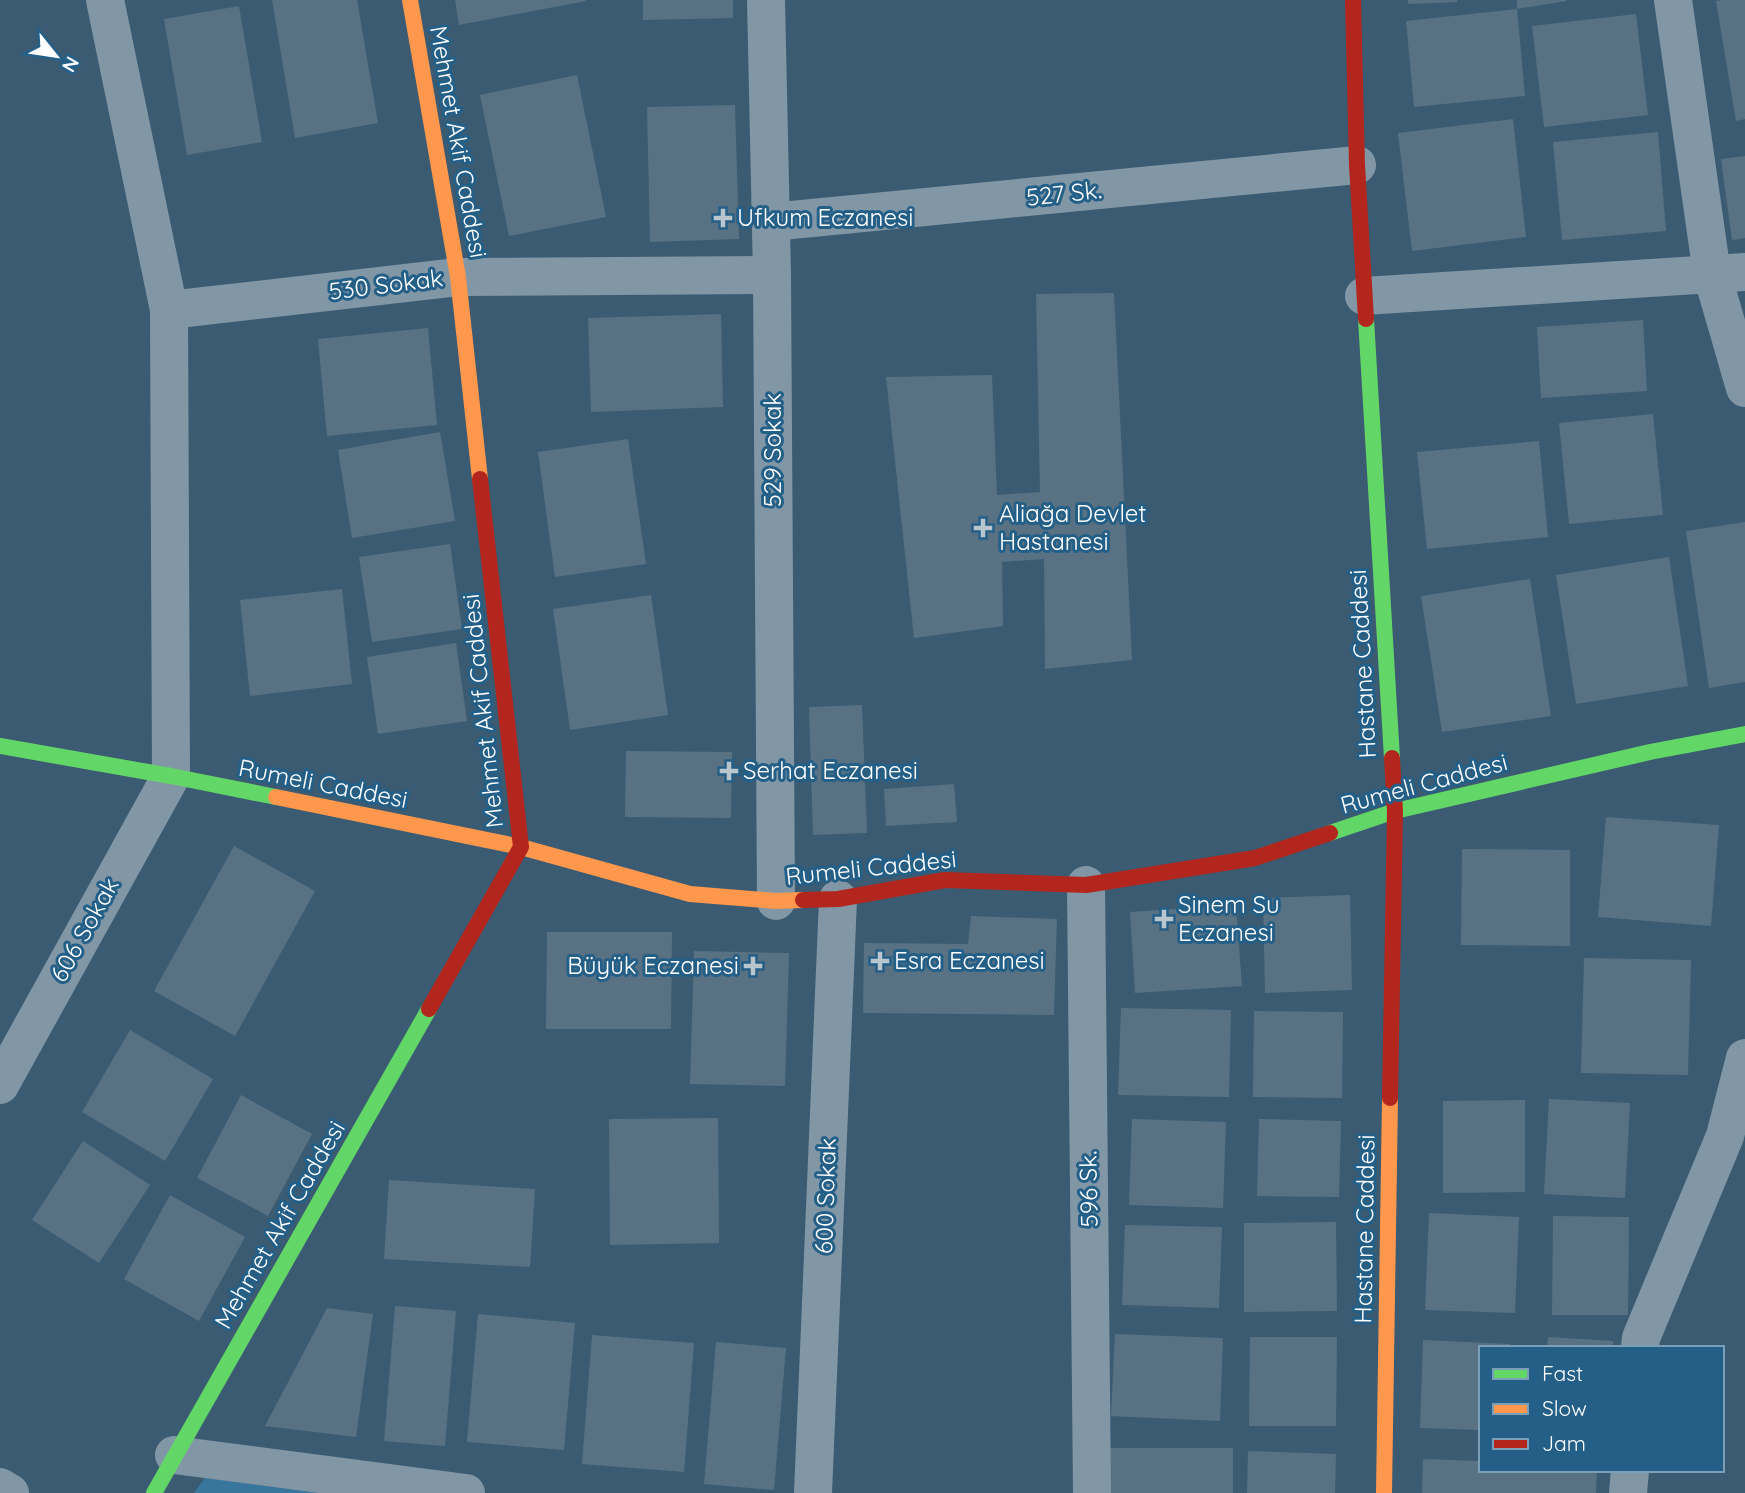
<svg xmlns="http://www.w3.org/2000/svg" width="1745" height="1493" viewBox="0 0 1745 1493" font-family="Quicksand,sans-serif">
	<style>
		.green { fill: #38769e }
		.building { fill: #587284 }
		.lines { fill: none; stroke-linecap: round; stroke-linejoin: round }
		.street { stroke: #8297a6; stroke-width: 38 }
		.fast { stroke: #63d668; stroke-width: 16 }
		.slow { stroke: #ff974d; stroke-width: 16 }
		.jam { stroke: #b3261e; stroke-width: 16 }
		.poi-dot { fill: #bac6ce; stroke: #245f88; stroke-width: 2.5 }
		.labels { text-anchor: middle; stroke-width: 6; stroke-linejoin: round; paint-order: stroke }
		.street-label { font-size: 24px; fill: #fff; stroke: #245f88 }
		.poi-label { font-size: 24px; fill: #fff; stroke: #245f88; text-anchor: start }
	</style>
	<rect width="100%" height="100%" fill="#3b5b72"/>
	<path class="green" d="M205,1478L320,1493H194Z"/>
	<g class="building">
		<path d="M272,0H357L378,123L295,138Z"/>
		<path d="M455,0H585L586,1L459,25Z"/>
		<path d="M643,0H733V18L643,20Z"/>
		<path d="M1408,0H1457V2L1408,4Z"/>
		<path d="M1517,0H1566V1L1517,9Z"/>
		<path d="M1722,0H1745V119L1736,121L1716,1Z"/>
		<path d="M239,6L262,142L187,155L164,19Z"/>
		<path d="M1517,9L1525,96L1414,107L1406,21Z"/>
		<path d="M1636,14L1648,115L1544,127L1532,26Z"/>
		<path d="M577,75L606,217L509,236L480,95Z"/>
		<path d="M735,105L739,239L650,242L647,107Z"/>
		<path d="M1513,119L1526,237L1412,251L1398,133Z"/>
		<path d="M1658,132L1666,231L1562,240L1553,142Z"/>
		<path d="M1745,156V238L1732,240L1721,159Z"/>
		<path d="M1114,293L1132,660L1045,669L1044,559L1002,562L1003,626L914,638L886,377L992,375L997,495L1040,492L1036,294Z"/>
		<path d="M721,314L723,407L591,412L588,318Z"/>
		<path d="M1643,320L1647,391L1541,398L1537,327Z"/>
		<path d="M428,328L437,425L327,436L318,339Z"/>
		<path d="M1653,414L1663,515L1569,524L1559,423Z"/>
		<path d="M440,432L455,521L352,538L338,450Z"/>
		<path d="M628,439L646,564L555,577L538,452Z"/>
		<path d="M1539,441L1548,537L1427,549L1417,452Z"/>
		<path d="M1745,522V682L1709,688L1686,531Z"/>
		<path d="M450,544L462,629L372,642L359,557Z"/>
		<path d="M1669,557L1688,686L1576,704L1556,575Z"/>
		<path d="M1530,579L1551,716L1442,732L1421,596Z"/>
		<path d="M342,589L352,684L250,696L240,600Z"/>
		<path d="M651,595L668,715L570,730L553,609Z"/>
		<path d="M456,643L467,721L378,734L367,657Z"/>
		<path d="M862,705L867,833L813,835L809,707Z"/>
		<path d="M626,751L732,752L731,818L625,817Z"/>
		<path d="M954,784L957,822L886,826L884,789Z"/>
		<path d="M1606,817L1719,825L1711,926L1598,917Z"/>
		<path d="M234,846L315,891L235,1036L154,991Z"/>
		<path d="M1462,849L1570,850V946L1461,945Z"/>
		<path d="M1350,895L1352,990L1265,993L1263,898Z"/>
		<path d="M1236,905L1242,986L1135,993L1130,912Z"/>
		<path d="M971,916L1057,919L1054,1015L863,1013L864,943L968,944Z"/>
		<path d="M547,932H672L671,1029H546Z"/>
		<path d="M694,951L789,953L785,1086L690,1084Z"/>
		<path d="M1584,958L1691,960L1688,1075L1581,1073Z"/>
		<path d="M1121,1008L1231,1010L1229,1097L1118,1095Z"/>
		<path d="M1254,1011L1343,1012L1342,1098L1253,1097Z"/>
		<path d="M130,1030L213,1079L165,1161L82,1112Z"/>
		<path d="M241,1095L312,1134L268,1216L197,1178Z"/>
		<path d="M1549,1099L1630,1103L1625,1198L1544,1194Z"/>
		<path d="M1525,1100V1192L1443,1193V1101Z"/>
		<path d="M718,1118L719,1243L610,1245L609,1119Z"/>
		<path d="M1132,1119L1226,1122L1223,1208L1129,1205Z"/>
		<path d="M1259,1119L1341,1121L1339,1197L1257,1196Z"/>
		<path d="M83,1141L150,1185L99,1263L32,1220Z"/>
		<path d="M389,1180L535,1189L530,1267L384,1259Z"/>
		<path d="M170,1195L245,1237L199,1321L124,1279Z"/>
		<path d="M1429,1213L1519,1217L1515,1313L1425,1310Z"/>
		<path d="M1553,1216L1629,1217L1628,1315H1552Z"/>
		<path d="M1336,1222L1337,1311L1244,1312V1223Z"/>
		<path d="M1125,1225L1222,1227L1219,1308L1122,1305Z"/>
		<path d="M395,1306L456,1311L445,1446L384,1441Z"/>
		<path d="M327,1308L373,1314L356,1437L265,1426Z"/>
		<path d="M478,1314L575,1323L564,1450L467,1442Z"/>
		<path d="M1115,1334L1223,1338L1220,1421L1111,1416Z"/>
		<path d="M592,1335L694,1343L684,1472L582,1464Z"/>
		<path d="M1250,1337H1337L1336,1426H1249Z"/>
		<path d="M1548,1337L1613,1341V1348H1547Z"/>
		<path d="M1423,1340L1510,1344V1348H1481V1430L1420,1428Z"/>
		<path d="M716,1342L786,1348L774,1490L704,1484Z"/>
		<path d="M1110,1448H1233V1493H1109Z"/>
		<path d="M1248,1451L1336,1454L1335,1493H1247Z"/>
		<path d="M1423,1459L1481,1461V1470H1597L1596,1493H1422Z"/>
	</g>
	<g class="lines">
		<g class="street">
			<path d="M766,0L772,275L776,901"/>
			<path d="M1673,0L1712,274L1745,388"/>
			<path d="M771,222L1357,165"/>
			<path d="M1364,296L1745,272"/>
			<path d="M169,310L458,277L772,275"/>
			<path d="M1086,885L1092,1493"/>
			<path d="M0,1085L171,776L169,310L105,0"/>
			<path d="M1640,1348L1641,1338L1725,1136L1745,1058"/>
			<path d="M174,1455L466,1493"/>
			<path d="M0,1487L10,1493"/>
			<path d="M813,1493L838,899"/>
			<path d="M1628,1493L1630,1470"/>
		</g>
		<g class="fast">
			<path d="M1366,319L1392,758"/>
			<path d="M0,746L171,776L276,797"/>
			<path d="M1330,833L1395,811L1650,752L1745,734"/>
			<path d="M154,1493L429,1009"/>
		</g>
		<g class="slow">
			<path d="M410,0L458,277L480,479"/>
			<path d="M276,797L521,847L690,894L776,901L803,900"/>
			<path d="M1384,1493L1390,1098"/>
		</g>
		<g class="jam">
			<path d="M1353,0L1357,165L1366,319"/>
			<path d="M803,900L838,899L945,880L1086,885L1255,858L1330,833"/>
			<path d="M429,1009L521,847L480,479"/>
			<path d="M1390,1098L1395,811L1392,758"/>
		</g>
	</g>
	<g class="poi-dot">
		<path d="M719.5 207.5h7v7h7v7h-7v7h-7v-7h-7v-7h7z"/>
		<path d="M979.5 517.5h7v7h7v7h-7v7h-7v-7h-7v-7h7z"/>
		<path d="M725.5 760.5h7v7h7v7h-7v7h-7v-7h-7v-7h7z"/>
		<path d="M1160.5 908.5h7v7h7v7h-7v7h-7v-7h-7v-7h7z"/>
		<path d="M876.5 950.5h7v7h7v7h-7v7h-7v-7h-7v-7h7z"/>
		<path d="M749.5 955.5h7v7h7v7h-7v7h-7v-7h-7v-7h7z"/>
	</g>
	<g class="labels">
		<g class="street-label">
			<text transform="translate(458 142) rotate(80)" y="8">Mehmet Akif Caddesi</text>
			<text transform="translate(1064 194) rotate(-6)" y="8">527 Sk.</text>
			<text transform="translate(386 285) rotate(-7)" y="8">530 Sokak</text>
			<text transform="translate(773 450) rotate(-90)" y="8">529 Sokak</text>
			<text transform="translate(1363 664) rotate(-93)" y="8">Hastane Caddesi</text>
			<text transform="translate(483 711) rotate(-96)" y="8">Mehmet Akif Caddesi</text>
			<text transform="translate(323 784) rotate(11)" y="8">Rumeli Caddesi</text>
			<text transform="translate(1424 784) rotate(-15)" y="8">Rumeli Caddesi</text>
			<text transform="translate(871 868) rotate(-6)" y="8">Rumeli Caddesi</text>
			<text transform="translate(85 930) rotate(-61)" y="8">606 Sokak</text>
			<text transform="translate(1089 1189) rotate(-91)" y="8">596 Sk.</text>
			<text transform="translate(826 1196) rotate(-88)" y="8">600 Sokak</text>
			<text transform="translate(280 1225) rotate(-60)" y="8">Mehmet Akif Caddesi</text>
			<text transform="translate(1365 1229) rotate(-89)" y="8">Hastane Caddesi</text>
		</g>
		<g class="poi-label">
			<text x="737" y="226">Ufkum Eczanesi</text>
			<text x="999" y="522">Aliağa Devlet<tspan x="999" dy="28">Hastanesi</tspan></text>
			<text x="743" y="779">Serhat Eczanesi</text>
			<text x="1178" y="913">Sinem Su<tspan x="1178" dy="28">Eczanesi</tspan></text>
			<text x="894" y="969">Esra Eczanesi</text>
			<text x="739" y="974" text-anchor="end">Büyük Eczanesi</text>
		</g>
	</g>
	<rect x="1479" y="1346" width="245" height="126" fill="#245f88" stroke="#7c9fb8" stroke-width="2"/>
	<rect x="1493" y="1369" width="35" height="10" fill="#63d668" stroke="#7c9fb8" stroke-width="2"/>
	<text x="1542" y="1381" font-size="21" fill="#ffffff">Fast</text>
	<rect x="1493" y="1404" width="35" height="10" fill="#ff974d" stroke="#7c9fb8" stroke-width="2"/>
	<text x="1542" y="1416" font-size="21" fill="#ffffff">Slow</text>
	<rect x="1493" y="1439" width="35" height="10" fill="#b3261e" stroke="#7c9fb8" stroke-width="2"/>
	<text x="1542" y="1451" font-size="21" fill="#ffffff">Jam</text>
	<g transform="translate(56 56) rotate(120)" stroke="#245f88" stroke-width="5" paint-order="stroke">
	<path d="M0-5L12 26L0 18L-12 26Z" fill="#ffffff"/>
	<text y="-10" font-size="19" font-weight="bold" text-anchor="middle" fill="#ffffff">N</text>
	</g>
</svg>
